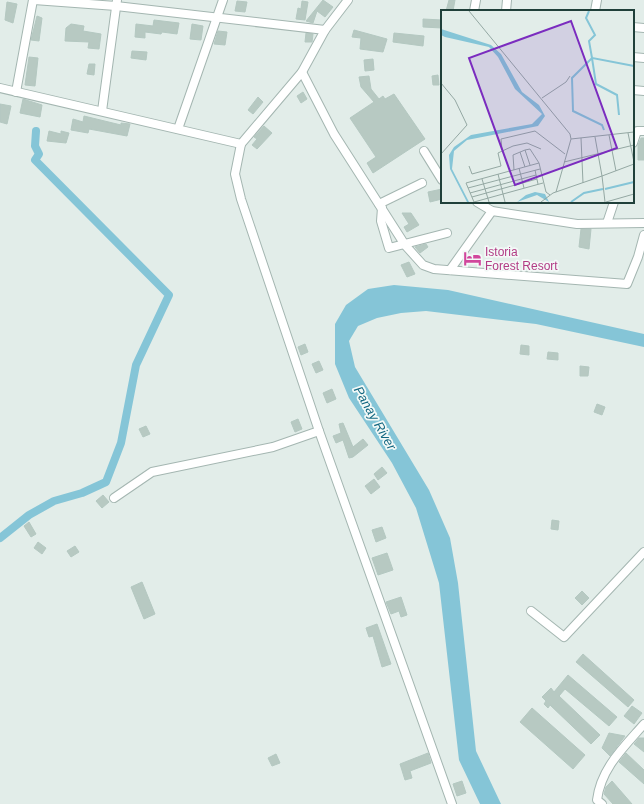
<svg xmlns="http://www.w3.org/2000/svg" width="644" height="804" viewBox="0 0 644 804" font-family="Helvetica,sans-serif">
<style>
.water{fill:#85c5d7}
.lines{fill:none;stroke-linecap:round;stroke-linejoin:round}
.canal{stroke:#85c5d7;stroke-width:8}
.building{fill:#b7c9c2;stroke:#b4c8c1}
.minor-casing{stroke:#a4b6b1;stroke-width:10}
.minor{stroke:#fff;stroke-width:8}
.labels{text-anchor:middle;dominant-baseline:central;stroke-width:3.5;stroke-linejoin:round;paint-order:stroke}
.hotel-label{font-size:12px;fill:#b23c85;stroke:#f3f9f7;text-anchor:start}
.water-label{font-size:13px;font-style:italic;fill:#146882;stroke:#f3f9f7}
.inset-river{fill:none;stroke:#85c5d7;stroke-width:2}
.inset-road{fill:none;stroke:#94a8a3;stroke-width:1}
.view{fill:#7b2cbf;fill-opacity:0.15;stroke:#7b2cbf;stroke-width:2}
.inset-edge{fill:none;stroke:#20403a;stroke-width:2}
</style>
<rect width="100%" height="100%" fill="#e2ede9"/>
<polygon class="water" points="394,285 448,290 644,334 644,347 536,324 426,311 401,313 377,318 358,326 349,341 355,367 429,490 450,538 458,583 476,751 501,804 480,804 459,760 439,583 416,508 392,463 349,398 335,364 335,324 346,305 368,289"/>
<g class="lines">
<polyline class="canal" points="0,538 29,515 54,501 82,493 106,482 121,443 136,365 169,295 35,160 39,154 35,146 36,131"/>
</g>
<g class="building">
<polygon points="323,0 333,7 325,17 317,11 313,23 306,21"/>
<polygon points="449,0 455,0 453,11 446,11"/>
<polygon points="237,1 247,2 245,12 235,11"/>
<polygon points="302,1 308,2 305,20 296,19 298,8 301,9"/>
<polygon points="7,2 17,4 13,23 5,20"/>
<polygon points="37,16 42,18 39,41 31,40"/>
<polygon points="423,19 442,20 442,28 423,27"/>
<polygon points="154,20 179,23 177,34 162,32 161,34 145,32 145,38 135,37 136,24 153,26"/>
<polygon points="71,24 84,26 83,31 101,34 99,49 88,48 89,42 65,41 66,28"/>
<polygon points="192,24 203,26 201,40 190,39"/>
<polygon points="354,30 387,39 383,52 360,49 361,38 352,37"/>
<polygon points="218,31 227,32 225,45 214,44"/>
<polygon points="306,33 313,34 312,42 305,42"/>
<polygon points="394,33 424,36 423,46 393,42"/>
<polygon points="132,51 147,52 146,60 131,58"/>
<polygon points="29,57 38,58 35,86 25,85"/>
<polygon points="373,59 374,70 365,71 364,60"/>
<polygon points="89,64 95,64 94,75 87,74"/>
<polygon points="438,75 439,85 433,85 432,76"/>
<polygon points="369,76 371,89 379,99 383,96 385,99 394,94 425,139 373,173 367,163 376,157 350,118 374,102 361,87 359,77"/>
<polygon points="303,92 307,99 301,103 297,96"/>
<polygon points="258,97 263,102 253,114 248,110"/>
<polygon points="23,99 42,105 40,117 20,113"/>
<polygon points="0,104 11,106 7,124 0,122"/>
<polygon points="84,116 121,125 121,123 130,124 127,136 89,129 88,133 71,130 73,119 83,122"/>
<polygon points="264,126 272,133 257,149 252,145 257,139 254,137"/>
<polygon points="49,131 61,134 61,131 69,133 66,143 47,141"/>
<polygon points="641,138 644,138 644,160 638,160 638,145"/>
<polygon points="442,189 442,199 430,202 428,192"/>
<polygon points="402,213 411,213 419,225 407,232 404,227 409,224"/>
<polygon points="581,229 591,229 589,249 579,247"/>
<polygon points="426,244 428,247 420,253 415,247"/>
<polygon points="409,262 415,274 407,277 401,265"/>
<polygon points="305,344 308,352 301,355 298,347"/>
<polygon points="521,345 529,346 529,355 520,354"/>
<polygon points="548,352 558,353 558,360 547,359"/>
<polygon points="319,361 323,370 316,373 312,364"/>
<polygon points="580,366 589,367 588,376 580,376"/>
<polygon points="332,389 336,399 327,403 323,393"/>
<polygon points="597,404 605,407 602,415 594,412"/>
<polygon points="298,419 302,429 295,432 291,422"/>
<polygon points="343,423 353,447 363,439 368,445 353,457 349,458 343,440 336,443 333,436 341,433 339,424"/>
<polygon points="146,426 150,434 143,437 139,429"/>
<polygon points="382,467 387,473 378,480 374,474"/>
<polygon points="374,479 380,487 371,494 365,486"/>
<polygon points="103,495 109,502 102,508 96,501"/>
<polygon points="552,520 559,521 558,530 551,529"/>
<polygon points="29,522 36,534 31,537 24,526"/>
<polygon points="382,527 386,538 376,542 372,530"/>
<polygon points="38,542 46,548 42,554 34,548"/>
<polygon points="75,546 79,552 71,557 67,551"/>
<polygon points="387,553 393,570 378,575 372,558"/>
<polygon points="142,582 155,614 144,619 131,587"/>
<polygon points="582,591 589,598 582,605 575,598"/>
<polygon points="401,597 407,615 401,617 399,611 391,614 386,602"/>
<polygon points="377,624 391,664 382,667 373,636 369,637 366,628"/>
<polygon points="583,654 634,700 628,707 576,662"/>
<polygon points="568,675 617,717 609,726 565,689 559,696 600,735 591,744 550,705 548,708 544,704 546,701 542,697 551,688 554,692"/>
<polygon points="632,706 642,713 634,724 624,716"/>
<polygon points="532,708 585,755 573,769 520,722"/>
<polygon points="609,733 625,736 610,756 602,748"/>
<polygon points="639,738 644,738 644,752 634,744"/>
<polygon points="428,753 431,763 410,771 412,778 405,780 400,764"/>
<polygon points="626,753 644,770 644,784 619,762"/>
<polygon points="276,754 280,763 272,766 268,758"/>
<polygon points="462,781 466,793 457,796 453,784"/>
<polygon points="612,781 632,804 613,804 604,794 606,787"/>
</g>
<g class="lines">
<defs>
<g id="minor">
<polyline points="34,0 116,6 325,30"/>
<polyline points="348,0 325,30 302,72 241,144 235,174 241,199 319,431 452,804"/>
<polyline points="474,11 476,0"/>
<polyline points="506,11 507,0"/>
<polyline points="595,11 597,0"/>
<polyline points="633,27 644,28"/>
<polyline points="633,57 644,58"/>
<polyline points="302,72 334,134 405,245 423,265 434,269 627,284 638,257 644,235"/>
<polyline points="0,88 241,144"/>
<polyline points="633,90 644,91"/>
<polyline points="16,92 33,0"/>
<polyline points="102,111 117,0"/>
<polyline points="178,129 223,0"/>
<polyline points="633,143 637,131 644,131"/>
<polyline points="424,151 442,180"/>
<polyline points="477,202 492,211 577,224 644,223"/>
<polyline points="379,204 422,183"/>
<polyline points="382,208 381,221 389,248 447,233"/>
<polyline points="607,223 614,202"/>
<polyline points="450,270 492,211"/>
<polyline points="114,498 152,472 273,447 319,431"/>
<polyline points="531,611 564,637 644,552"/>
<path d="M602 804 597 800C601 768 624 747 644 724"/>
</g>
</defs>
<use href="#minor" class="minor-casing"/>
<use href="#minor" class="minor"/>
</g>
<defs>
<symbol id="hotel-bare" viewBox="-9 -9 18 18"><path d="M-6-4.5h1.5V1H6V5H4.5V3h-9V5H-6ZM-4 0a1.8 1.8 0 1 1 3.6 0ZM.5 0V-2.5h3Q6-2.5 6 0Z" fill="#d1479c" stroke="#f3f9f7" stroke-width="2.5" paint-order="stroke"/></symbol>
</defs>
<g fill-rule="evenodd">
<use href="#hotel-bare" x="460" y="246" width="25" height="25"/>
</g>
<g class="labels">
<g class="hotel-label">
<text x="485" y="252">Istoria<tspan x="485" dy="14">Forest Resort</tspan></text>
</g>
<g class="water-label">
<text transform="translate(375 418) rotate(60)">Panay River</text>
</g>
</g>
<g transform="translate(441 10)">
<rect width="193" height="193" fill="#e2ede9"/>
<path d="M0 19 50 35 60 44 81 82 98 95 104 106 97 116 26 130 13 141 11 159 28 192H26L9 159 8 145 13 137 30 125 91 114 101 104 74 79 57 47 48 37 4 27 0 25ZM94 182 104 184 108 192 96 185 76 192 85 185Z" fill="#85c5d7"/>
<path class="inset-river" d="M148 1 145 8 154 25 148 31 151 48 193 56M163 120 161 115 132 101 131 68 151 48 155 74 176 85 178 105M164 179 193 172M130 192 143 183 162 179"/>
<path class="inset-road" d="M28 1 129 124 130 129 115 182M0 73 14 90 26 115 0 144M101 88 125 72 129 66M187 123 193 152M168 125 175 161M140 128 142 173M130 129 193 122M61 140 60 129 94 121 124 144M84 140 89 139 98 153 105 182 109 185M79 142 84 157M123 152 193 135M98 153 25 173 33 192 102 173M28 156 31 164 60 156 57 143 72 136 86 133 100 139M78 158 83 178M73 160 72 145 84 140 89 155M94 160 97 174M57 164 64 192M41 169 48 192M27 178 99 159M29 183 95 165M31 187 96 169M100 192 112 183 161 166 154 127M164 192 161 166 193 154M165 192 193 184"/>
<path class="view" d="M130 11 176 138 74 175 28 48Z"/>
<rect width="193" height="193" class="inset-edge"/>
</g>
</svg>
